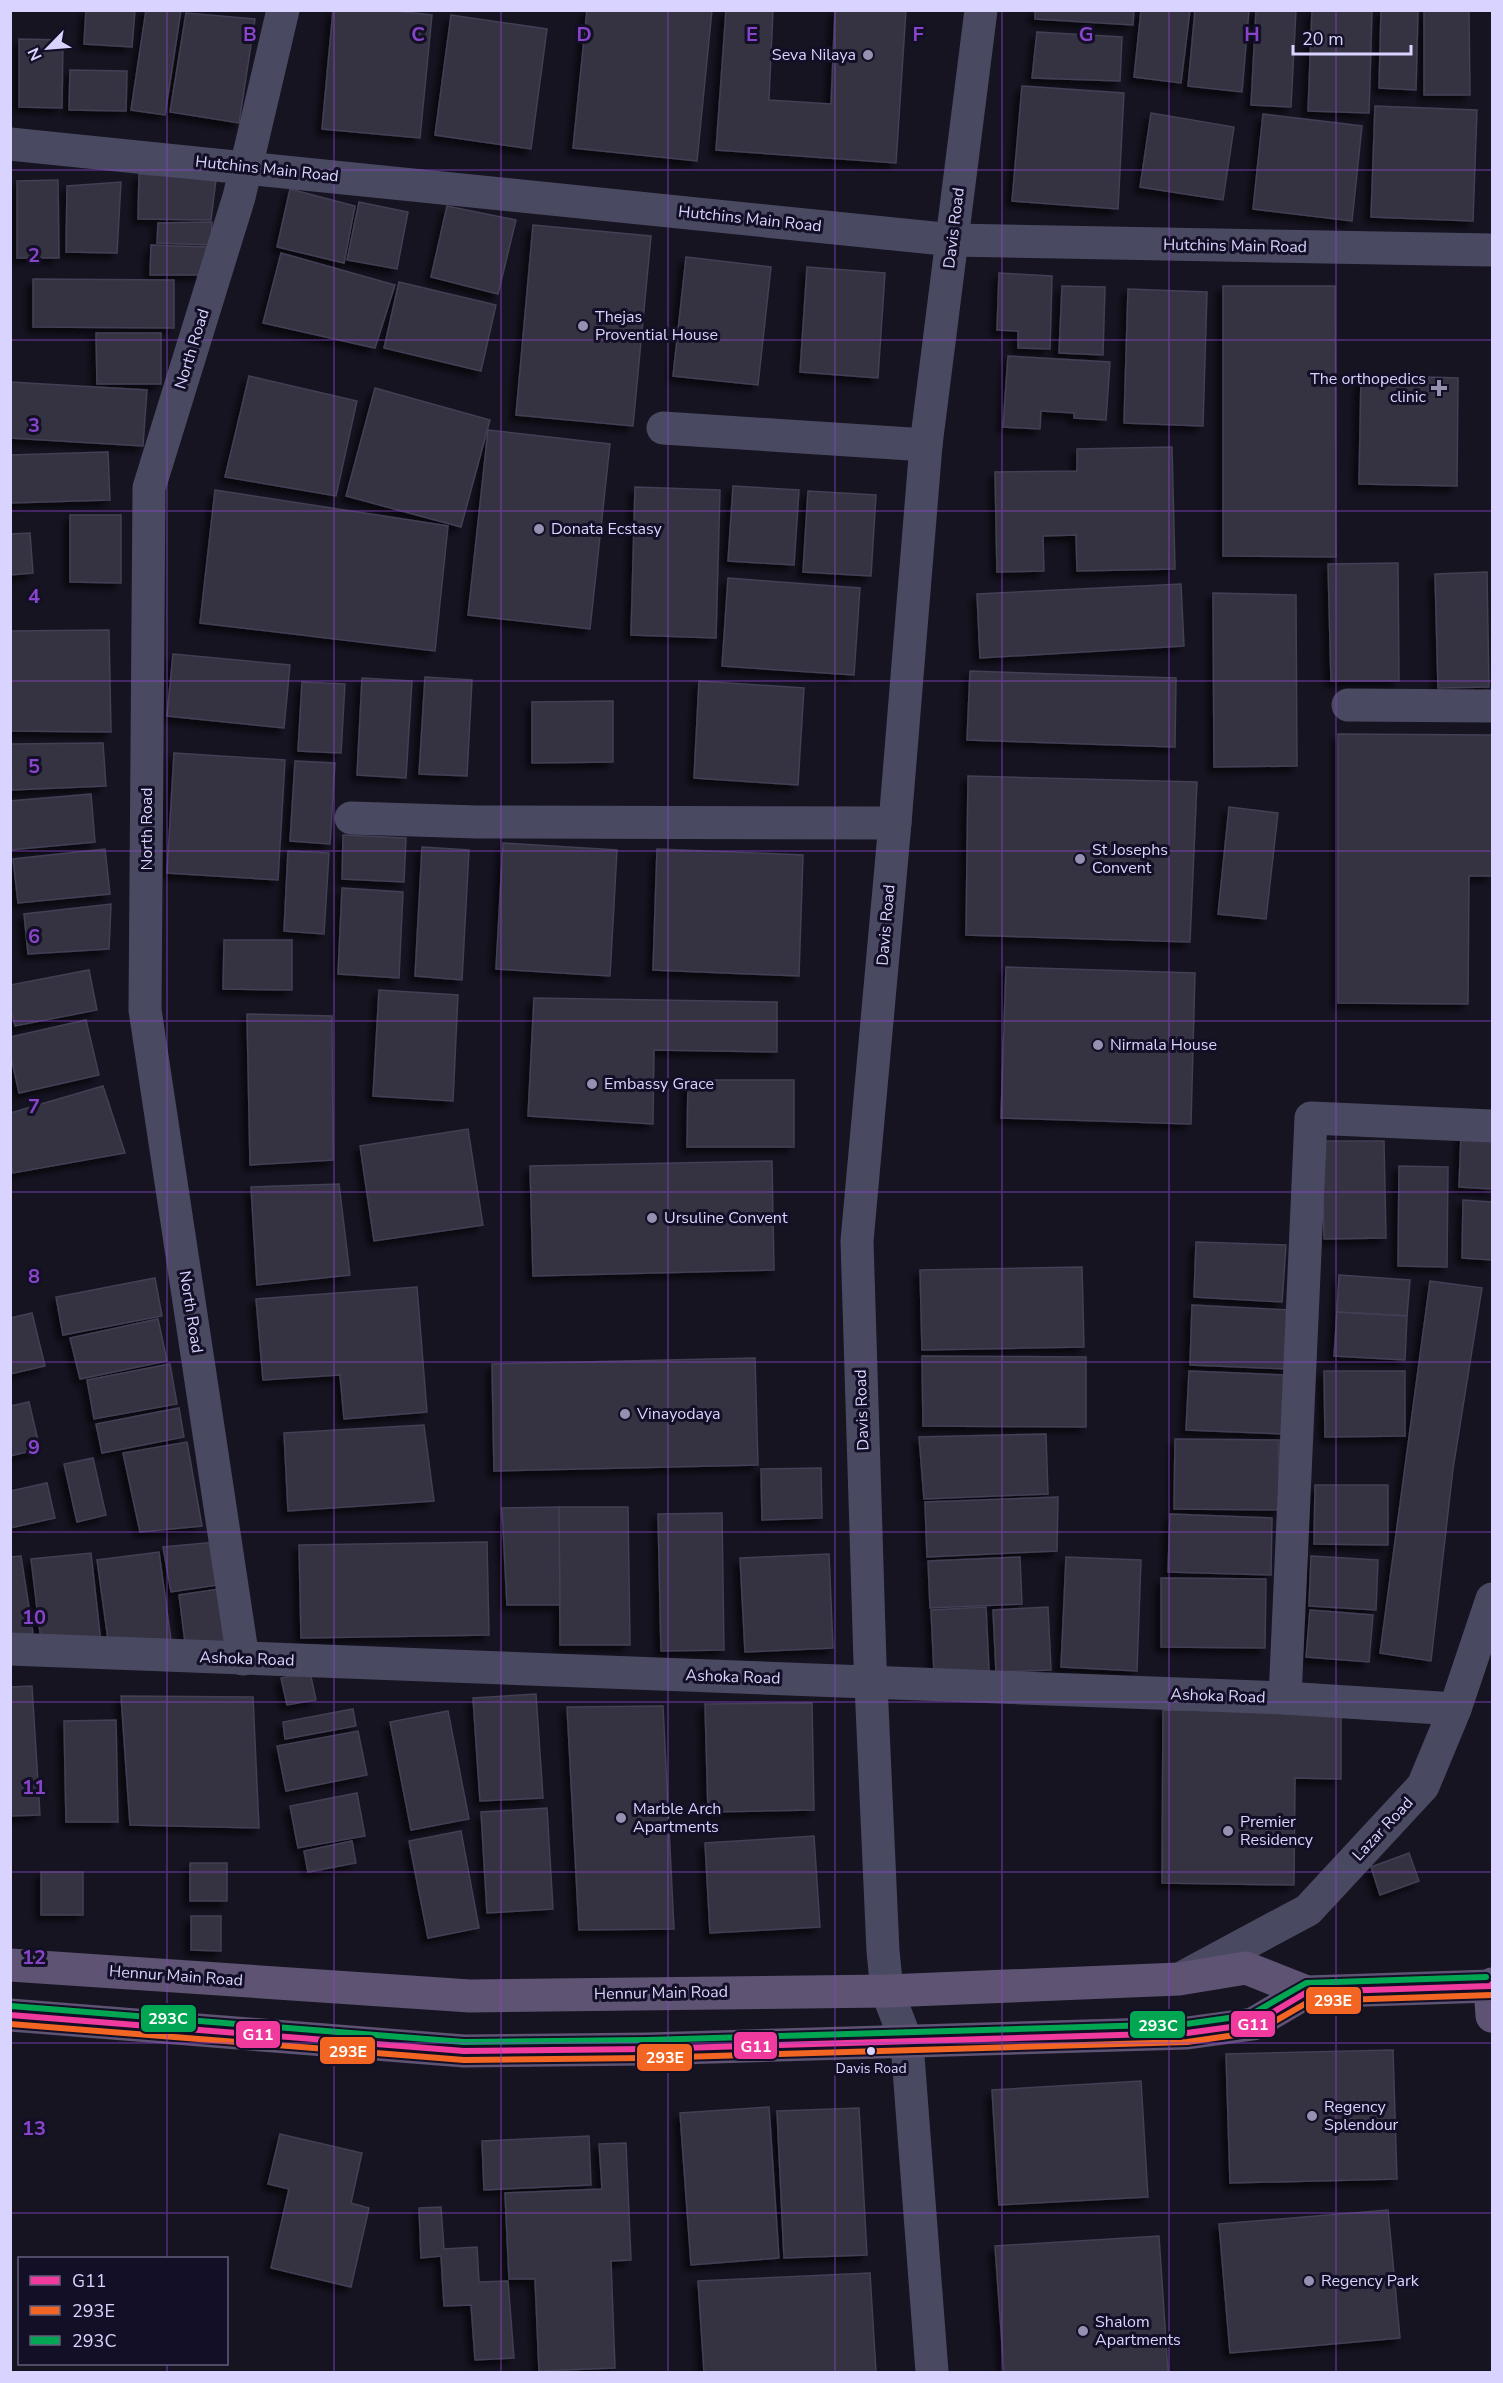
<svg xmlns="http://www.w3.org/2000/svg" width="1503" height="2383" viewBox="0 0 1503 2383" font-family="'Nunito Sans',sans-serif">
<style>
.building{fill:#343243;stroke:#433f54;stroke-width:1.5;filter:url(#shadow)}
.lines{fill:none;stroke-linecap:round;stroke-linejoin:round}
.minor{stroke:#4a4962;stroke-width:33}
.major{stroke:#5e5373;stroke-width:33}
.bus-1-casing{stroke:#130f26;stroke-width:10}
.bus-2-casing{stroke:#130f26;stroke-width:10}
.bus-3-casing{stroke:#130f26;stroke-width:10}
.bus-1{stroke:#f13a9d;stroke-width:6}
.bus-2{stroke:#f26522;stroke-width:6}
.bus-3{stroke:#00a651;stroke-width:6}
.grid{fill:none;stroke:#8945c9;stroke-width:1.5;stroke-opacity:0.55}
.poi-dot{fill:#9591b1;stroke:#130f26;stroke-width:2}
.bus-dot{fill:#d9d4ff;stroke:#130f26;stroke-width:2}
.labels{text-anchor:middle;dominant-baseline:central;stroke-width:6;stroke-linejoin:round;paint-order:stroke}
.bus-label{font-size:14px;fill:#d9d4ff;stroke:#130f26}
.poi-label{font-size:16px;fill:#d9d4ff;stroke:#130f26;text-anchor:start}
.street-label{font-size:16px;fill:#d9d4ff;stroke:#130f26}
.grid-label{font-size:20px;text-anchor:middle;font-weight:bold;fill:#8945c9;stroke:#130f26;stroke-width:6;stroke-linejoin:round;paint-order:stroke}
.line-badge{stroke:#130f26;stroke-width:2}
.badge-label{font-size:16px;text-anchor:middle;font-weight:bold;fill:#fff}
</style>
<defs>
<filter id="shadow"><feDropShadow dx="-5.5" dy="5.5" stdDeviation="3" flood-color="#0009"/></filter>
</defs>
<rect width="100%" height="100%" fill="#161421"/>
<g class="building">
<polygon points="86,10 135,10 132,47 84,44"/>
<polygon points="146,10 181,10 165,115 131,110"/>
<polygon points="333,10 386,10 432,15 420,138 322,129"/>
<polygon points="587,10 712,10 697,161 573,148"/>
<polygon points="726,10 773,10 769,100 831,104 835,10 906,10 896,163 716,150"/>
<polygon points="1035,10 1134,10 1133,25 1035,19"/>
<polygon points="1141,10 1190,10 1181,83 1134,77"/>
<polygon points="1195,10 1249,10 1242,92 1188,86"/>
<polygon points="1256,10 1296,10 1291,107 1251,105"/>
<polygon points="1312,10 1372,10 1369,113 1308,111"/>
<polygon points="1381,10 1418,10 1416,90 1379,88"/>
<polygon points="1424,10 1469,10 1470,95 1424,95"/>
<polygon points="186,13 255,19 239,123 170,112"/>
<polygon points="451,15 547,29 531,149 435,135"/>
<polygon points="1037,32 1122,37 1120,81 1032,78"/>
<polygon points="19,39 63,40 62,108 19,107"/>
<polygon points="70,70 127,71 126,111 69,110"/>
<polygon points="1022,86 1124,93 1118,209 1012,201"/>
<polygon points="1375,106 1477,110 1473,221 1371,217"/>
<polygon points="1151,113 1234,127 1223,200 1140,187"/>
<polygon points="1263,114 1362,126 1352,221 1253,209"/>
<polygon points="139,174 216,180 211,220 138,219"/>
<polygon points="58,180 59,258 17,258 17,181"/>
<polygon points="121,182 117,253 66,252 67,186"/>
<polygon points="290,189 355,206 344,263 277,247"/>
<polygon points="359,202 408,212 397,269 347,260"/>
<polygon points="447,206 516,220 498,294 431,277"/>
<polygon points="212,222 211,245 157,243 158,223"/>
<polygon points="533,225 651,236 633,426 516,415"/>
<polygon points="151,245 207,247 201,275 150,275"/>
<polygon points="281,253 395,285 375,348 263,323"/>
<polygon points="686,257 771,267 758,385 673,376"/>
<polygon points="807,267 885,273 878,378 800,372"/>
<polygon points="999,273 1052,276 1050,349 1018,348 1018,331 997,330"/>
<polygon points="33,279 174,280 174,328 33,327"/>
<polygon points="399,282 496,305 481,371 384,348"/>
<polygon points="1062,286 1105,287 1103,355 1059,353"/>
<polygon points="1223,286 1335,286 1336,557 1223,556"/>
<polygon points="1128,289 1207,292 1203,426 1124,423"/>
<polygon points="96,333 161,333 161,384 97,384"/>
<polygon points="1008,356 1110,362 1106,420 1074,418 1074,413 1041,411 1040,429 1003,427"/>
<polygon points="1361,375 1458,378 1457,486 1359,484"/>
<polygon points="249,376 357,401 336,496 225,477"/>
<polygon points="10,382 147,390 143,446 10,438"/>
<polygon points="375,388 490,420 461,527 346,496"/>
<polygon points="488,430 610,444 590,629 468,615"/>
<polygon points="1172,447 1175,569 1077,571 1076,535 1043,536 1044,571 997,572 995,472 1077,471 1077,449"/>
<polygon points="108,452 110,500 10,503 10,455"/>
<polygon points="733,486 799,490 794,565 728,561"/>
<polygon points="635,487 720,490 716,638 631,635"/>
<polygon points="215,490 448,526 435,651 200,623"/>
<polygon points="808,491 876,495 871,576 803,572"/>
<polygon points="70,515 121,515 121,583 70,582"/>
<polygon points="30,533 33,573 10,575 10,534"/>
<polygon points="1398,563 1399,681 1331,681 1328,564"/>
<polygon points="1487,572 1489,687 1438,688 1435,574"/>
<polygon points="728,578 860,588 854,675 722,666"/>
<polygon points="1181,584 1184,646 980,658 977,594"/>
<polygon points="1213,593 1296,595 1297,766 1214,767"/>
<polygon points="109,630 111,732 10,731 10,631"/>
<polygon points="173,654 290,665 284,728 167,716"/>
<polygon points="970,671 1176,678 1175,747 967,740"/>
<polygon points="425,677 472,680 467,776 419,774"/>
<polygon points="362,678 412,681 406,778 357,775"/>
<polygon points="699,681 804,688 798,785 694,778"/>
<polygon points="302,682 345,684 341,753 298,751"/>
<polygon points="613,701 613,762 532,763 532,702"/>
<polygon points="1338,734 1492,735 1492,876 1469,876 1468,1004 1338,1003"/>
<polygon points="103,743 106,786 12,790 11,744"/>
<polygon points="174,753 285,760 278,880 167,873"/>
<polygon points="295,761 335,763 330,844 290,841"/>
<polygon points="968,776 1197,782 1190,942 966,935"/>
<polygon points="91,794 95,842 10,850 10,801"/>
<polygon points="1229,807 1278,813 1266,919 1218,914"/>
<polygon points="343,835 406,838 404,882 342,879"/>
<polygon points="503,843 617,850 610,976 496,969"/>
<polygon points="422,847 469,850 462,980 415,976"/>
<polygon points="105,849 110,894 18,903 13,859"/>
<polygon points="657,849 803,855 799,976 653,970"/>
<polygon points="288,851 329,853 324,934 284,931"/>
<polygon points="342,888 403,892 399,978 338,974"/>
<polygon points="111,904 109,949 28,954 24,914"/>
<polygon points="224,940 292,940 292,990 223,989"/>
<polygon points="1006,967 1195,973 1191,1124 1001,1118"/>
<polygon points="89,970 97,1010 15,1026 10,1005 10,985"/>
<polygon points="379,990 458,995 453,1101 373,1096"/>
<polygon points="534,998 777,1002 777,1052 654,1050 653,1124 528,1116"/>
<polygon points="247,1014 332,1016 333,1160 250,1165"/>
<polygon points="86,1020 99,1075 19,1093 10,1052 10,1037"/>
<polygon points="688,1080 794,1080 794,1147 687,1147"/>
<polygon points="103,1086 125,1153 13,1173 10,1161 10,1113"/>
<polygon points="468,1129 483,1225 374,1241 360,1146"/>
<polygon points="1461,1134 1492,1136 1492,1189 1459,1187"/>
<polygon points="1322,1141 1384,1141 1386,1238 1324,1239"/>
<polygon points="772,1161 774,1270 533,1276 530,1166"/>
<polygon points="1399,1166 1448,1167 1447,1267 1398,1266"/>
<polygon points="339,1184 350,1275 257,1285 251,1187"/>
<polygon points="1463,1200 1492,1202 1492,1260 1462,1258"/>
<polygon points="1196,1242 1286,1245 1282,1302 1194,1297"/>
<polygon points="1082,1267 1084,1347 922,1350 920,1270"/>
<polygon points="1339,1275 1410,1280 1407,1316 1337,1312"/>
<polygon points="155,1278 162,1316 63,1335 56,1297"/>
<polygon points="1430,1281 1482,1288 1453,1469 1431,1661 1380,1653"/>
<polygon points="417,1287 427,1412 344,1419 340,1375 263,1380 256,1299"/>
<polygon points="1192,1305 1289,1310 1287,1369 1190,1365"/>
<polygon points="1337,1312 1407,1316 1405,1360 1334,1356"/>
<polygon points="32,1313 45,1366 10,1374 10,1318"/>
<polygon points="158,1319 167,1361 80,1379 70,1338"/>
<polygon points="922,1356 1086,1357 1086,1427 923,1426"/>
<polygon points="755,1358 758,1465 494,1471 492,1364"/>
<polygon points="170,1364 177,1404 94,1419 87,1380"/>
<polygon points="1189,1371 1286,1375 1284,1434 1186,1430"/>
<polygon points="1324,1371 1405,1371 1405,1436 1325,1437"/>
<polygon points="29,1402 40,1449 10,1456 10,1406"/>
<polygon points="179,1408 184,1437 102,1453 96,1424"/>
<polygon points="424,1425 434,1501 288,1511 284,1433"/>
<polygon points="1046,1434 1048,1494 924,1499 919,1437"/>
<polygon points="1175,1439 1279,1440 1279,1510 1174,1509"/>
<polygon points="187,1442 202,1526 140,1532 123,1453"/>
<polygon points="93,1458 106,1515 77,1522 64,1464"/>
<polygon points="821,1468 822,1518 762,1520 761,1469"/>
<polygon points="47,1483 55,1518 10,1528 10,1491"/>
<polygon points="1315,1485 1388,1485 1388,1545 1314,1544"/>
<polygon points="1058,1497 1057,1551 927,1557 925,1502"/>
<polygon points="559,1507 628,1507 630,1645 560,1645"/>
<polygon points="559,1507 560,1605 507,1605 502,1508"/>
<polygon points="722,1513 724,1650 661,1651 658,1514"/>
<polygon points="1170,1514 1272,1518 1271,1575 1168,1572"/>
<polygon points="216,1542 223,1584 171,1592 163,1547"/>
<polygon points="487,1542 489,1635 301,1638 299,1545"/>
<polygon points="159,1552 172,1647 109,1647 97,1560"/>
<polygon points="91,1553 101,1643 41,1641 31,1559"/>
<polygon points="829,1554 833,1648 745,1652 740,1558"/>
<polygon points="21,1556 34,1640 10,1639 10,1557"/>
<polygon points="1311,1556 1378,1560 1376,1610 1309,1606"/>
<polygon points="1020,1557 1022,1604 930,1608 928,1561"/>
<polygon points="1066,1557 1141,1560 1137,1671 1061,1667"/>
<polygon points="1161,1578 1266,1579 1265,1648 1161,1647"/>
<polygon points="226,1588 235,1652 186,1650 179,1595"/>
<polygon points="986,1607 989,1671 934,1673 931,1610"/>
<polygon points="1048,1607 1051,1670 996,1672 993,1610"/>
<polygon points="1310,1610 1373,1615 1369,1662 1306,1657"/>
<polygon points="310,1672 316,1700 287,1705 281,1678"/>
<polygon points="32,1686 40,1815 10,1816 10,1687"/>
<polygon points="536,1694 543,1798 480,1801 473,1698"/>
<polygon points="121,1696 253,1697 259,1828 130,1825"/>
<polygon points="812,1703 814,1810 708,1812 705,1704"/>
<polygon points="663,1706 674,1929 579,1930 567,1707"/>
<polygon points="353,1709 356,1726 285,1739 283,1722"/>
<polygon points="1163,1710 1341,1712 1341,1779 1295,1778 1294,1885 1162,1883"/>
<polygon points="448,1711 469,1819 411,1830 390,1722"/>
<polygon points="116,1720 118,1822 66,1822 64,1721"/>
<polygon points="358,1731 367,1775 286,1791 277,1746"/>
<polygon points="357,1793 365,1836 298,1848 290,1806"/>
<polygon points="547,1808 553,1909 487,1913 481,1812"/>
<polygon points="461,1831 479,1928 428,1938 409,1841"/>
<polygon points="814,1836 820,1927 710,1933 705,1843"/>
<polygon points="352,1841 356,1863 308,1872 304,1851"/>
<polygon points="1409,1853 1419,1881 1380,1895 1371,1867"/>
<rect x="190" y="1863" width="37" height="38"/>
<rect x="41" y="1872" width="42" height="43"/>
<polygon points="191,1916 221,1916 221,1951 191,1950"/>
<polygon points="1393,2050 1397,2179 1230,2183 1226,2054"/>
<polygon points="1141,2081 1148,2197 999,2205 992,2090"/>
<polygon points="769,2107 779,2258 691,2265 680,2113"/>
<polygon points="859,2108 867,2255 784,2258 777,2111"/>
<polygon points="280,2134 362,2153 351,2203 369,2208 351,2287 271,2268 289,2189 268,2184"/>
<polygon points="589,2136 591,2185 484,2190 482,2141"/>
<polygon points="626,2143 631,2260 611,2261 615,2368 539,2371 535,2279 509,2279 505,2193 602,2189 599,2144"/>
<polygon points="441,2207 444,2249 477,2247 479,2282 508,2281 514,2358 475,2360 471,2305 444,2306 441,2256 421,2258 419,2208"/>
<polygon points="1388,2210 1400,2338 1230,2353 1219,2224"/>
<polygon points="1159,2236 1168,2372 1004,2372 995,2246"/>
<polygon points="870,2273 876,2372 704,2372 698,2281"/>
</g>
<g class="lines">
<g class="minor">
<polyline points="10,144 953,240 1492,250"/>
<polyline points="663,428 926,445"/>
<polyline points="1348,705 1492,706"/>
<polyline points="351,818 477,822 895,823"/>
<polyline points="10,1649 1285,1698 1455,1709"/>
<polyline points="243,1659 145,1010 149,488 239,197 283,10"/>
<polyline points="1285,1698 1311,1118 1492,1126"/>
<polyline points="1185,1976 1308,1910 1423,1786 1455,1709 1492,1599"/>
<polyline points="932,2372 907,2043 887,1991 883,1951 870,1662 857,1241 895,823 926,445 981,10"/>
</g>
<g class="major">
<polyline points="10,1965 470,1996 887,1991 1179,1979 1246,1968 1307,1992 1490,1986 1492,1984"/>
<polyline points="1490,1986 1492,2016"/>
<polyline points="10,2015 464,2051 647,2049 1187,2033 1253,2024 1307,1992"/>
</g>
<defs>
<polyline id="bus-1" points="10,2015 464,2051 647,2049 1187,2033 1253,2024 1307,1992 1490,1986 1492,1984"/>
<polyline id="bus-2" points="10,2024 464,2060 647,2058 1187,2042 1256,2032 1310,2001 1492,1995"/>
<polyline id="bus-3" points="11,2006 464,2042 647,2040 1186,2024 1250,2015 1306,1983 1486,1977"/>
</defs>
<use href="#bus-1" class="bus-1-casing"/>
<use href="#bus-2" class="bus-2-casing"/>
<use href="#bus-3" class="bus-3-casing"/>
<use href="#bus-1" class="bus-1"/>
<use href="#bus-2" class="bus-2"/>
<use href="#bus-3" class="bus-3"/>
</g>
<path class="grid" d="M167 10V2258M334 10V2372M501 10V2372M668 10V2372M835 10V2372M1002 10V2372M1169 10V2372M1336 10V2372M10 170H1492M10 340H1492M10 511H1492M10 681H1492M10 851H1492M10 1021H1492M10 1192H1492M10 1362H1492M10 1532H1492M10 1702H1492M10 1872H1492M10 2043H1492M10 2213H1492M167 2364V2372"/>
<g class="poi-dot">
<circle cx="868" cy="55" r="6"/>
<circle cx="583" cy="326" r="6"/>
<path d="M1436 379h6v6h6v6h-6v6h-6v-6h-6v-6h6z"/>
<circle cx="539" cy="529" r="6"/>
<circle cx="1080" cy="859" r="6"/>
<circle cx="1098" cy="1045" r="6"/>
<circle cx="592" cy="1084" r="6"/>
<circle cx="652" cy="1218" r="6"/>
<circle cx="625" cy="1414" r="6"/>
<circle cx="621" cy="1818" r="6"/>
<circle cx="1228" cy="1831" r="6"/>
<circle cx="1312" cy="2116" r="6"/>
<circle cx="1309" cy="2281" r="6"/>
<circle cx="1083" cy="2331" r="6"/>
</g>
<circle class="bus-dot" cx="871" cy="2051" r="5"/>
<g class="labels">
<g class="bus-label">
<text x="871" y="2068">Davis Road</text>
</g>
<g class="poi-label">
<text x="856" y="55" text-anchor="end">Seva Nilaya</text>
<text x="595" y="317">Thejas<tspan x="595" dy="18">Provential House</tspan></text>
<text x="1426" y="379" text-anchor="end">The orthopedics<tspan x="1426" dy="18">clinic</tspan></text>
<text x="551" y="529">Donata Ecstasy</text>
<text x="1092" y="850">St Josephs<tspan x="1092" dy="18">Convent</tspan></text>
<text x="1110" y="1045">Nirmala House</text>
<text x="604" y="1084">Embassy Grace</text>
<text x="664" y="1218">Ursuline Convent</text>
<text x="637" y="1414">Vinayodaya</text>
<text x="633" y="1809">Marble Arch<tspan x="633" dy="18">Apartments</tspan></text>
<text x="1240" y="1822">Premier<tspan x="1240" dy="18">Residency</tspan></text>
<text x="1324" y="2107">Regency<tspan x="1324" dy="18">Splendour</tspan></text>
<text x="1321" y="2281">Regency Park</text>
<text x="1095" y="2322">Shalom<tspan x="1095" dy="18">Apartments</tspan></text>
</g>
<g class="street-label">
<text transform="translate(267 169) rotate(6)">Hutchins Main Road</text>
<text transform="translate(750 219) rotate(6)">Hutchins Main Road</text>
<text transform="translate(954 228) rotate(-83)">Davis Road</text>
<text transform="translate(1235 246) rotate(1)">Hutchins Main Road</text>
<text transform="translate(192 349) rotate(-73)">North Road</text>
<text transform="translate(147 829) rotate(-90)">North Road</text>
<text transform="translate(886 925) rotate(-85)">Davis Road</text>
<text transform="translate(191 1312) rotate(81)">North Road</text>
<text transform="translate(862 1410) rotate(-92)">Davis Road</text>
<text transform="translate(247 1659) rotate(2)">Ashoka Road</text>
<text transform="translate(733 1677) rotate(2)">Ashoka Road</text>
<text transform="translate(1218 1696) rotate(2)">Ashoka Road</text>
<text transform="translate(1383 1829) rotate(-47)">Lazar Road</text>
<text transform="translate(176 1976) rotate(4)">Hennur Main Road</text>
<text transform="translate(661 1993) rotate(-1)">Hennur Main Road</text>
</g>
</g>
<g class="grid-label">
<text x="250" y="41">B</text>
<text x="418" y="41">C</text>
<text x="584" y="41">D</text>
<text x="752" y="41">E</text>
<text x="918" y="41">F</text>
<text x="1086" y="41">G</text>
<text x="1252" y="41">H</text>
<text x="34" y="262">2</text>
<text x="34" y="432">3</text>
<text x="34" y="603">4</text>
<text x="34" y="773">5</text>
<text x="34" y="943">6</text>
<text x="34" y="1113">7</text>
<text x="34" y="1283">8</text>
<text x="34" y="1454">9</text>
<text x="34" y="1624">10</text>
<text x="34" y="1794">11</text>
<text x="34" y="1964">12</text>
<text x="34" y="2135">13</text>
</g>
<g class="line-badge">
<rect x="1305" y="1986" width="57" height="29" rx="6" fill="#f26522"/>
<rect x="140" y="2004" width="57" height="29" rx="6" fill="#00a651"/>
<rect x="1230" y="2010" width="46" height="28" rx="6" fill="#f13a9d"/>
<rect x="1129" y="2010" width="57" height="29" rx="6" fill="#00a651"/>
<rect x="235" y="2020" width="46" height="29" rx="6" fill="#f13a9d"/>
<rect x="733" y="2031" width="45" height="29" rx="6" fill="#f13a9d"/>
<rect x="319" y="2036" width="57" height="29" rx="6" fill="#f26522"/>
<rect x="636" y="2043" width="57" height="29" rx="6" fill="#f26522"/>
</g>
<g class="badge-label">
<text x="1333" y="2006">293E</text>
<text x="168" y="2024">293C</text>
<text x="1253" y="2030">G11</text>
<text x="1158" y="2031">293C</text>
<text x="258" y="2040">G11</text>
<text x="756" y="2052">G11</text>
<text x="348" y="2057">293E</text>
<text x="665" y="2063">293E</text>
</g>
<rect width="1503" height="2383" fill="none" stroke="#d9d4ff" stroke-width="24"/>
<rect x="18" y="2257" width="210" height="108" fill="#130f26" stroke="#625e7d" stroke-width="1.5"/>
<rect x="30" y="2276" width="30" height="9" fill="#f13a9d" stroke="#625e7d" stroke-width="1.5"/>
<text x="72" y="2287" font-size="18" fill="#d9d4ff">G11</text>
<rect x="30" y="2306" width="30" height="9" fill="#f26522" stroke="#625e7d" stroke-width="1.5"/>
<text x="72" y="2317" font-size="18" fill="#d9d4ff">293E</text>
<rect x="30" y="2336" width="30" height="9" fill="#00a651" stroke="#625e7d" stroke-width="1.5"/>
<text x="72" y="2347" font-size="18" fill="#d9d4ff">293C</text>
<g transform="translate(48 48) rotate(245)" stroke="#130f26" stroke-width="4.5" paint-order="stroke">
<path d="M0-4.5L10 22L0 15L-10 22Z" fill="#d9d4ff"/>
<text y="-9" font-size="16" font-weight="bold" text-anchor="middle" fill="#d9d4ff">N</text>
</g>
<path d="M1293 45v9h118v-9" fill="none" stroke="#d9d4ff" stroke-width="3"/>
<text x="1302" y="45" font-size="18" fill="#d9d4ff" stroke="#130f26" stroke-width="4.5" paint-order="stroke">20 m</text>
</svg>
